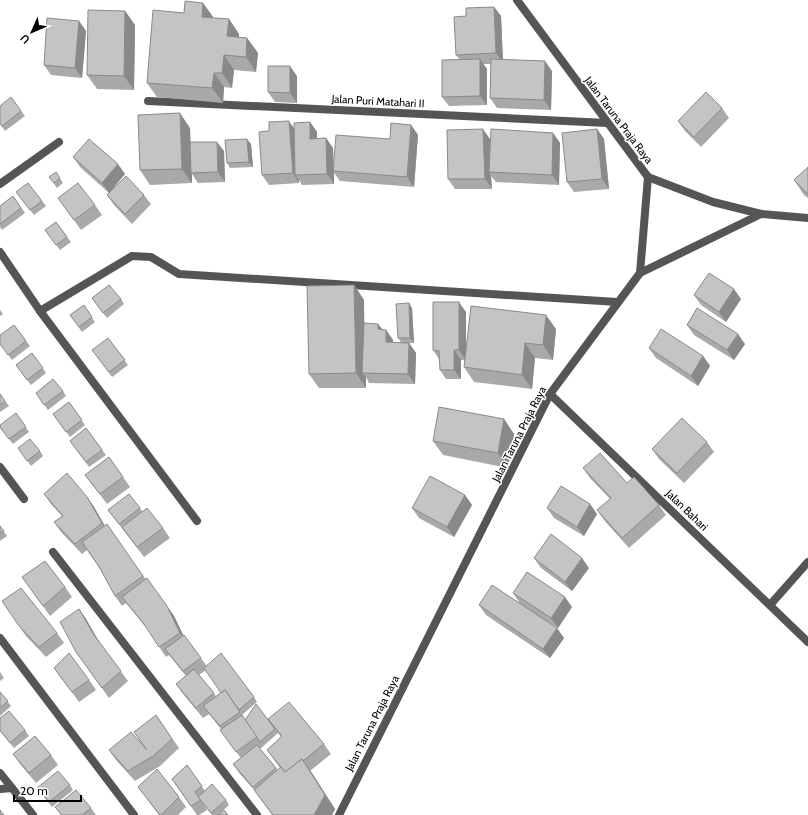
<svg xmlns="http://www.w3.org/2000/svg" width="808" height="815" viewBox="0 0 808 815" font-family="Cabin,sans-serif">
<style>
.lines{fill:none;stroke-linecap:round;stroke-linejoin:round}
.minor{stroke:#555;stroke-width:8}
.tertiary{stroke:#555;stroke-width:8}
.wall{fill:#a9a9a9;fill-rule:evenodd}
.shaded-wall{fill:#898989}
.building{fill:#c4c4c4;stroke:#898989}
.labels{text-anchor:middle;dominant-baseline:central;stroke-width:3;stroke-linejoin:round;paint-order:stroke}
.street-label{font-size:11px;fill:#000;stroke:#fff}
</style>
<rect width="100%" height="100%" fill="#fff"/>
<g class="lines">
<g class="minor">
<polyline points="148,101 607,123"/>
<polyline points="0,184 59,142"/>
<polyline points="0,252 40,311 197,521"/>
<polyline points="40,311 132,256 151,257 179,274 617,302"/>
<polyline points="550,394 808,642"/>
<polyline points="0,467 24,499"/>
<polyline points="53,552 257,815"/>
<polyline points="770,605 808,562"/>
<polyline points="0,638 134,815"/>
<polyline points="0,773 12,788"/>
<polyline points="0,789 12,788 33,815"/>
</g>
<g class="tertiary">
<polyline points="648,177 713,202 761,214 808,218"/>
<polyline points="640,273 761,214"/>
<polyline points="339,815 550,394 640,273 648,177 517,0"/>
</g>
</g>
<g class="wall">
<polygon points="203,3 213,17 213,18 229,19 239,34 239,37 247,38 258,53 256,72 234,70 232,88 224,87 223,103 157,97 147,83 184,13"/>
<polygon points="494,7 501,16 503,60 552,71 551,110 497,108 490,98 491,64 483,64 487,69 487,105 449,106 442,97 460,60 456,55 466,16"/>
<polygon points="125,11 135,25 134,90 97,89 87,75"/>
<polygon points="79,21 86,31 82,78 51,75 44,65"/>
<polygon points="297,76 297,103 275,102 268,92"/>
<polygon points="722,108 729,118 701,147 685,131 678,121"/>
<polygon points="21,111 25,116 5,131 0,124"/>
<polygon points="310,122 317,132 317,139 326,138 333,148 333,164 390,139 411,125 418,135 414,187 340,181 334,173 334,184 302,185 299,180 299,183 269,185 262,175 294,128"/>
<polygon points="190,128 190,142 224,151 225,182 198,183 192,174 192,183 150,185 140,170"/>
<polygon points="597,129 604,139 609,189 574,192 567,182"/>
<polygon points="553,133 560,143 559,185 496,182 491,176 492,189 455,189 448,179 490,139"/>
<polygon points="251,144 253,167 230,168 227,163"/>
<polygon points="73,157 125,174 109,193 80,167"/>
<polygon points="808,167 808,198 804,195 794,180"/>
<polygon points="56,172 63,183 57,188 49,177"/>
<polygon points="107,195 144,195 151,204 132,224 114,205"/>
<polygon points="13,196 25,213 2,230 0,227 0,206"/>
<polygon points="20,197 42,201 46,206 34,215"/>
<polygon points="58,198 95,205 102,215 81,230"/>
<polygon points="56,222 71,242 60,250 45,230"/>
<polygon points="354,285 364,300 364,323 378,324 382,329 386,330 393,340 393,342 401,342 398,338 412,308 414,343 409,343 416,353 415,384 369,383 366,377 366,388 319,388 309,374"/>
<polygon points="694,295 741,299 726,322 701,305"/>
<polygon points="92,298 121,299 124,304 107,318"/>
<polygon points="84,305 95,322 82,332 70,315"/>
<polygon points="0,310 3,314 0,316"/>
<polygon points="466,312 466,346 556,329 553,360 535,358 532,389 474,382 464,367 465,360 461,360 461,379 446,379 440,370 439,359 433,350"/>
<polygon points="14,325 30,346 12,360 0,344"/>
<polygon points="687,325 745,344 734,360 694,335"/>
<polygon points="108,338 128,365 112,377 96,355"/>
<polygon points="649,348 703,356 710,366 698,386 656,358"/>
<polygon points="32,353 46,373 31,385 16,365"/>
<polygon points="63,391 66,396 48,410 39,398"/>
<polygon points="0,394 9,406 0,412"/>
<polygon points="69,402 85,425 70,437 53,414"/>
<polygon points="16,413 29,432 13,444 0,428"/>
<polygon points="504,419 514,434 508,468 443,455 433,441"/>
<polygon points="86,428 106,455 89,467 70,441"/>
<polygon points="707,442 714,452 684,483 659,459 652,449"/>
<polygon points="18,448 40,451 43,456 31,466"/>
<polygon points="109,457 130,487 107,504 85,475"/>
<polygon points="583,468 627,483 659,505 666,515 629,548 604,520 597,510 610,499 590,478"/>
<path d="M44 494 87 497 94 507 105 526 174 616 183 635H184L206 665 254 697 257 702 242 715 245 719 269 720 324 744 331 754 310 771 335 809 332 815H272L255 791 240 774 233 764 241 758 220 730 221 729 209 714 203 718 183 694 176 684 186 676 169 655 166 657 148 630 126 603 122 606 115 596 100 569 87 550 82 554 61 532 54 522 62 516 51 504ZM206 670 221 693 216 696 199 675ZM278 733 281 737 267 750 280 768 278 770 260 749Z"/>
<polygon points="129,494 142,511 163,528 170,538 144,557 108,510"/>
<polygon points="465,495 472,505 454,537 419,518 412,508"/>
<polygon points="590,504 597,514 584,536 554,518 547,508"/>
<polygon points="0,526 7,536 0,541"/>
<polygon points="534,558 589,568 572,591 541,568"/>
<polygon points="22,577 65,587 72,597 50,616"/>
<polygon points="513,593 572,607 558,628 545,620 564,638 550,658 486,615 479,605 519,602"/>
<polygon points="79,609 86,619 99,642 128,681 109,698 76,652"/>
<polygon points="19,626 57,633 64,643 46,657 26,636"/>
<polygon points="54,668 89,680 96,690 79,702"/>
<polygon points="0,672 4,678 0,681"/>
<polygon points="0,692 11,706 0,716"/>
<polygon points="156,715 179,748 160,766 135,781 116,760 109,750 145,748"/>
<polygon points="0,718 25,730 29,736 14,748 0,731"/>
<polygon points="13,754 51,755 58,765 36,783 20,764"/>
<polygon points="187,765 205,791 226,800 229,805 218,815 212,815 204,805 207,810 199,815 197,815 172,779"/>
<polygon points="70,785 73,790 52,807 37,788"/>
<polygon points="138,787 179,797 186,807 178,815 159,815"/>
<polygon points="55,807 91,808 96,815 61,815"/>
</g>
<g class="shaded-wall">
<polygon points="203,3 213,17 212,31 202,17"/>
<polygon points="494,7 501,16 503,63 496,53"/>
<polygon points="125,11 135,25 134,90 124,76"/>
<polygon points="229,19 239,34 237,51 227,36"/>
<polygon points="79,21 86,31 82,78 75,68"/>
<polygon points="247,38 258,53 256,72 246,57"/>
<polygon points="224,55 234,70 232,88 222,73"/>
<polygon points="480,59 487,69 487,105 480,96"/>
<polygon points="545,61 552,71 551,110 544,100"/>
<polygon points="290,66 297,76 297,103 290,93"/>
<polygon points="214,73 224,87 223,103 212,88"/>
<polygon points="180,113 190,128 192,173 191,173 192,174 192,183 182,169"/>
<polygon points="289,121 296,131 295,175 299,180 299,183 293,173"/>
<polygon points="310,122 317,132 317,149 310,139"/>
<polygon points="411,125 418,135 414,187 407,177"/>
<polygon points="483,129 490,139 489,172 491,176 492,189 485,179"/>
<polygon points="597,129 604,139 609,189 602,179"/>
<polygon points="553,133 560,143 559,185 552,175"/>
<polygon points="326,138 333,148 334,172 333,171 334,173 334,184 327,174"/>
<polygon points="247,139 251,144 253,167 249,162"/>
<polygon points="217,142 224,151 225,182 218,172"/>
<polygon points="118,164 125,174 109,193 102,183"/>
<polygon points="354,285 364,300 365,373 362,373 366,377 366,388 356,373"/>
<polygon points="734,289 741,299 726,322 719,312"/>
<polygon points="459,302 466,312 466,360 459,350"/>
<polygon points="409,303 412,308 414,343 410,338"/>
<polygon points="546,315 556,329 553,360 543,345"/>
<polygon points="378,324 385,333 378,329"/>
<polygon points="386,330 393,340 393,352 386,342"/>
<polygon points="738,334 745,344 734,360 727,350"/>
<polygon points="409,343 416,353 415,384 408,374"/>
<polygon points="525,343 535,358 532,389 522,375"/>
<polygon points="454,350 461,360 461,379 454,370"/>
<polygon points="703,356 710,366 698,386 691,376"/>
<polygon points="504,419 514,434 508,468 498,453"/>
<polygon points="465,495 472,505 454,537 447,527"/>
<polygon points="87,497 94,507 109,533 102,523"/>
<polygon points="590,504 597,514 584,536 577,527"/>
<polygon points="582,558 589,568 572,591 565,582"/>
<polygon points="565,597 572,607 558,628 551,618"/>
<polygon points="167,606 174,616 187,643 180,633"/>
<polygon points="79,609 86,619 101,645 94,635"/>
<polygon points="557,628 564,638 550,658 543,649"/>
<polygon points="302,759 312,773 335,809 332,815 314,815"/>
</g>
<g class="building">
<polygon points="185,1 203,3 202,17 229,19 227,36 247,38 246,57 224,55 222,73 214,73 212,88 147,83 153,10 184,13"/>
<polygon points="494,7 496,53 456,55 454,17 466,16 466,8"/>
<polygon points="88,10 125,11 124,76 87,75"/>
<polygon points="47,18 79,21 75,68 44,65"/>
<polygon points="480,59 480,96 442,97 442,60"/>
<polygon points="491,59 545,61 544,100 490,98"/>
<polygon points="268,66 290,66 290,93 268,92"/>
<polygon points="706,92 722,108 694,137 678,121"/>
<polygon points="11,97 21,111 2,126 0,124 0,106"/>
<polygon points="180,113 182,169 140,170 138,115"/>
<polygon points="289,121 293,173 262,175 259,132 269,131 269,122"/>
<polygon points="310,122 310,139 326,138 327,174 295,175 294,123"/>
<polygon points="391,123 411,125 407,177 333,171 336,135 390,139"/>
<polygon points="483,129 485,179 448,179 447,130"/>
<polygon points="491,129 553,133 552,175 489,172"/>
<polygon points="597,129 602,179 567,182 562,133"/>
<polygon points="89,139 118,164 102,183 73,157"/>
<polygon points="247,139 249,162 227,163 225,140"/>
<polygon points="190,142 217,142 218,172 191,173"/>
<polygon points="808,167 808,194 794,180"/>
<polygon points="56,172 60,178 54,183 49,177"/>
<polygon points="126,176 144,195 125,214 107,195"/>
<polygon points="28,183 42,201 30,210 16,192"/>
<polygon points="78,183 95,205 74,220 58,198"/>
<polygon points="13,196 21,208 0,224 0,206"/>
<polygon points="56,222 67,237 56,245 45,230"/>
<polygon points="709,273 734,289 719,312 694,295"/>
<polygon points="109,285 121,299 103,313 92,298"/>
<polygon points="354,285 356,373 309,374 307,286"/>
<polygon points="433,302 459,302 459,350 454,350 454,370 440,370 439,351 433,350"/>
<polygon points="409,303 410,338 398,338 396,304"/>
<polygon points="84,305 92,317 79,327 70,315"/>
<polygon points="471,306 546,315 543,345 525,343 522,375 464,367"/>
<polygon points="697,308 738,334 727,350 687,325"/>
<polygon points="364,323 378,324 378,329 386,330 386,342 409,343 408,374 362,373"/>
<polygon points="14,325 26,341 8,355 0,344 0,335"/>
<polygon points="661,329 703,356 691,376 649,348"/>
<polygon points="108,338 125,360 109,372 92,350"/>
<polygon points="32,353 43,368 27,380 16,365"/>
<polygon points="53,379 63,391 44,405 36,393"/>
<polygon points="0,394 5,401 0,405"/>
<polygon points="69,402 82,420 66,432 53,414"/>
<polygon points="439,407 504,419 498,453 433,441"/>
<polygon points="16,413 26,427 9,439 0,427 0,425"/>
<polygon points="682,418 707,442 677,473 652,449"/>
<polygon points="86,428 102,450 86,462 70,441"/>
<polygon points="30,439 40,451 27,461 18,448"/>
<polygon points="600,453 627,483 634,477 659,505 622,538 597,510 611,498 583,468"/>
<polygon points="109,457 123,477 100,494 85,475"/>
<polygon points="67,473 87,497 102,523 75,544 54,522 63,516 44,494"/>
<polygon points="430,476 465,495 447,527 412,508"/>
<polygon points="561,486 590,504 577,527 547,508"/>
<polygon points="129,494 140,508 119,524 108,510"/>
<polygon points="147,508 163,528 137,547 122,527"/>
<polygon points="107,524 143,576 115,596 100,568 82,542"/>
<polygon points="0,526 4,531 0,533"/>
<polygon points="551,534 582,558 565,582 534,558"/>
<polygon points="45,561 65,587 43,606 22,577"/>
<polygon points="527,572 565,597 551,618 513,593"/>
<polygon points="147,578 167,606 180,633 159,647 144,624 122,597"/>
<polygon points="492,585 557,628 543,649 479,605"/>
<polygon points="21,588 57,633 39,647 19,626 2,601"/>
<polygon points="79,609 94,635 121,671 102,688 76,652 60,622"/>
<polygon points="184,635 201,658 183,671 165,649"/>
<polygon points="69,653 89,680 72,692 54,668"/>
<polygon points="221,653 254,697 239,710 225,690 221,693 204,668"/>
<polygon points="194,669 214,693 196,708 176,684"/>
<polygon points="225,690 240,712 220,726 203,706"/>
<polygon points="0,692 8,701 0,708"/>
<polygon points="289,702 324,744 303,761 302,759 285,772 267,750 282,736 268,719"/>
<polygon points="256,704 275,729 260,742 245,720"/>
<polygon points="9,711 25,730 10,743 0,730 0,718"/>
<polygon points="156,715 172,739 153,756 128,771 109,750 131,732 147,750 134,732"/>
<polygon points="242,715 257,737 236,752 220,730"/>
<polygon points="35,736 51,755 29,773 13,754"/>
<polygon points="257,745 276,768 253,787 233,764"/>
<polygon points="302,759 325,795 314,815 273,815 254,790 281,767 285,772"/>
<polygon points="187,765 202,786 195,792 201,800 191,806 172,779"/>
<polygon points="157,769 179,797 161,815 160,815 138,787"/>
<polygon points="58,771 70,785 49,802 37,788"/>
<polygon points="212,784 226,800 211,813 198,797"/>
<polygon points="76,790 91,808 82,815 62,815 55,807"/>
<polygon points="0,810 4,815 0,815"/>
<polygon points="224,810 228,815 218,815"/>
</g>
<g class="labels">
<g class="street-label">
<text transform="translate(378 101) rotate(3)">Jalan Puri Matahari II</text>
<text transform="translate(619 120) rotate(53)">Jalan Taruna Praja Raya</text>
<text transform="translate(519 434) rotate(-63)">Jalan Taruna Praja Raya</text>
<text transform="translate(687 510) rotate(44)">Jalan Bahari</text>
<text transform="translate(372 723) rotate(-63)">Jalan Taruna Praja Raya</text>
</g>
</g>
<g transform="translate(32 32) rotate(225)" stroke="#ffffff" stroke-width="3" paint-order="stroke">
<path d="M0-3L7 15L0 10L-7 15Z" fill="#000000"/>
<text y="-6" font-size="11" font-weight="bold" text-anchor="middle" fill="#000000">U</text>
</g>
<path d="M14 795v6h67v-6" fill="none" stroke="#000000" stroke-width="2"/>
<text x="20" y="795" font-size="12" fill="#000000" stroke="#ffffff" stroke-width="3" paint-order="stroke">20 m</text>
</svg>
